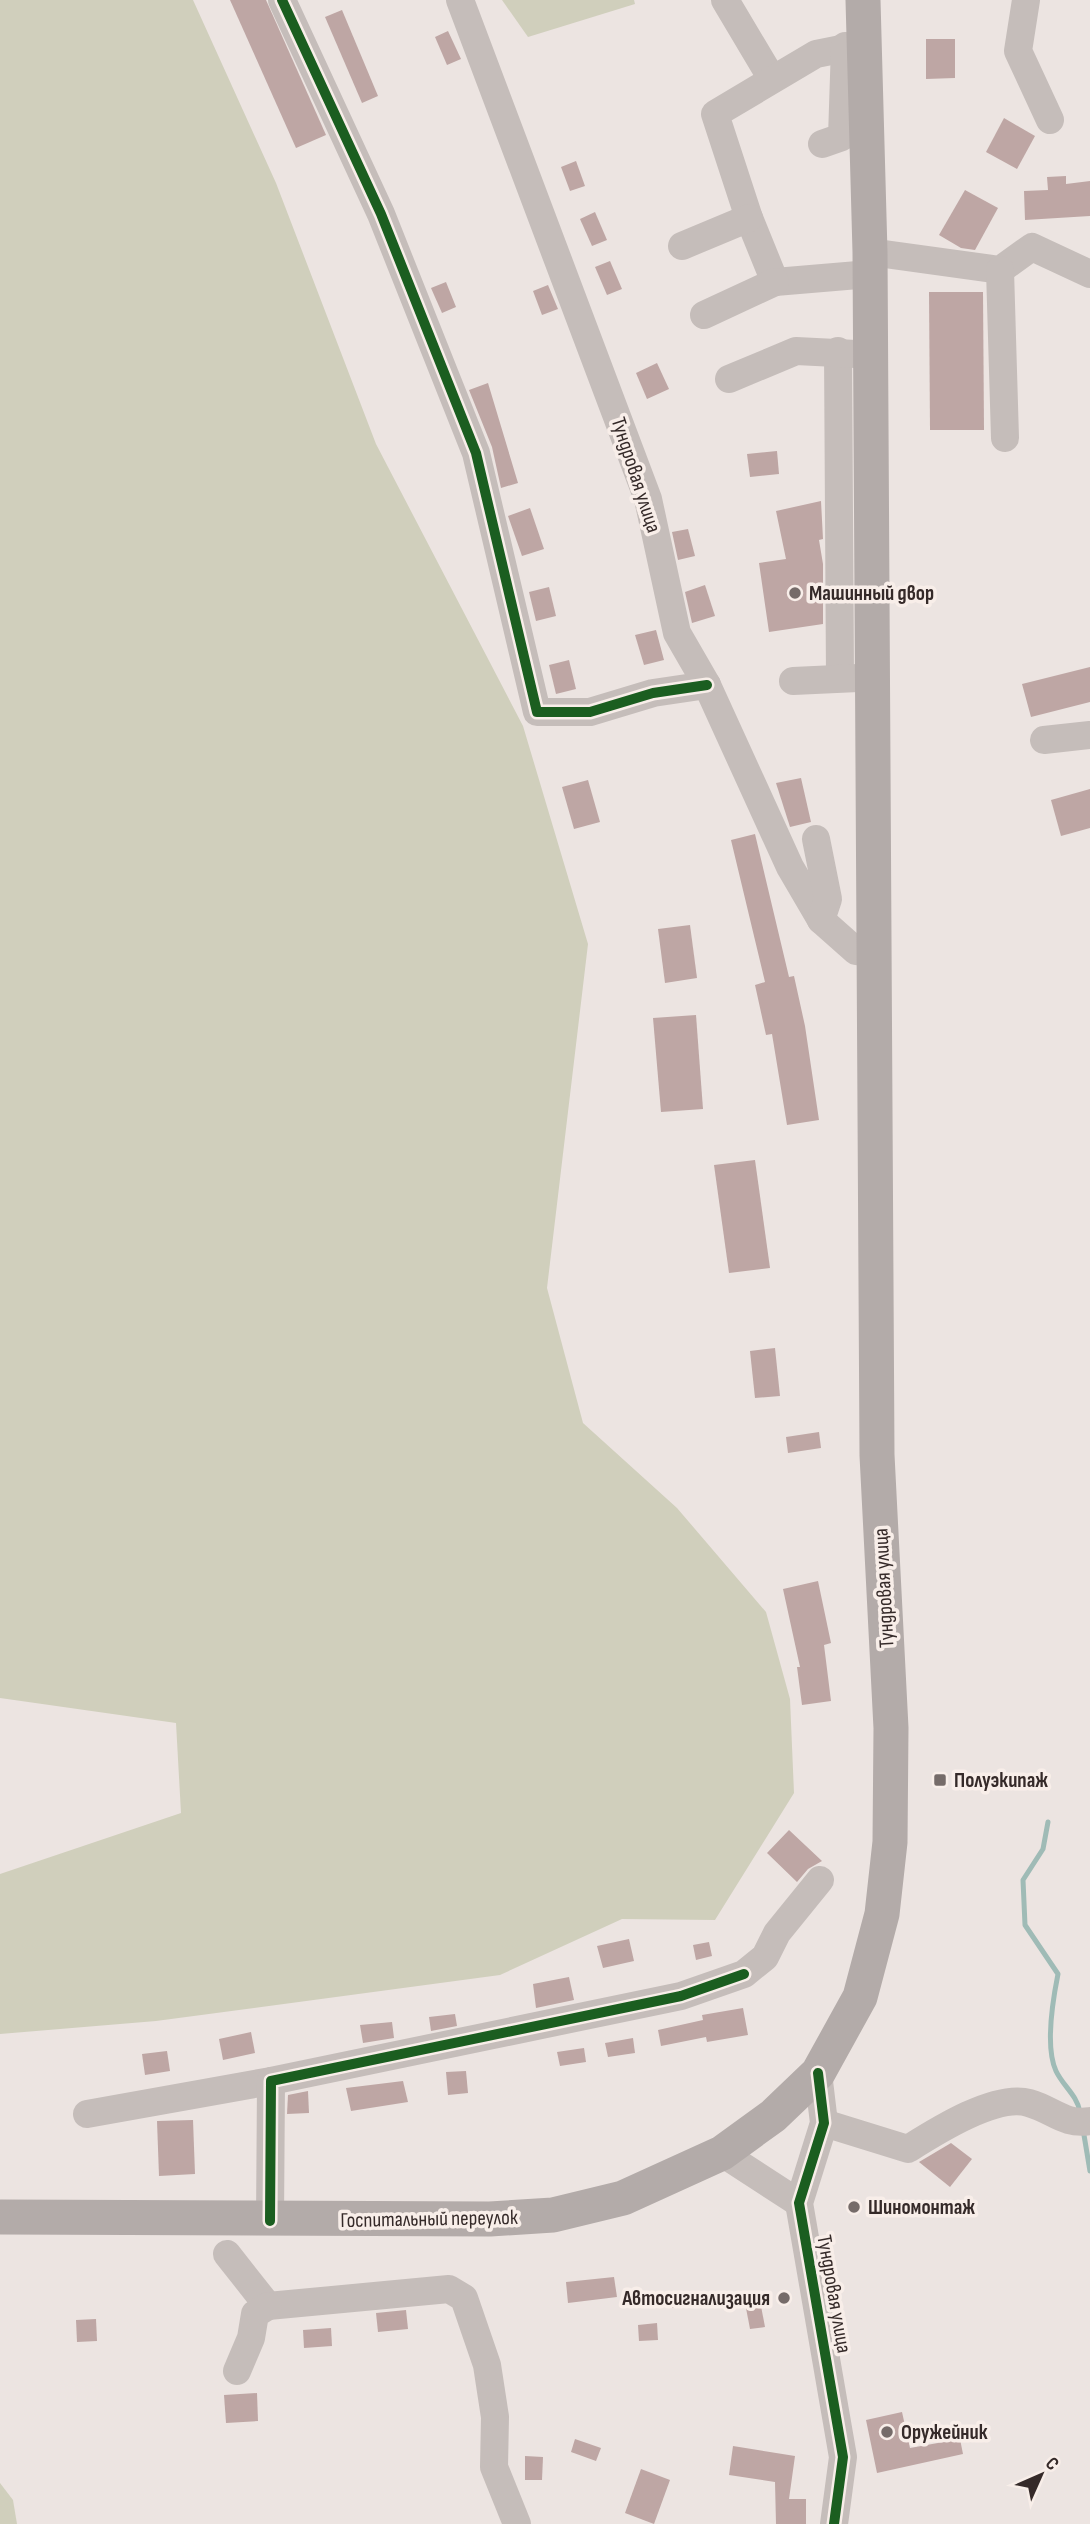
<svg xmlns="http://www.w3.org/2000/svg" width="1090" height="2524" viewBox="0 0 1090 2524" font-family="'Sofia Sans Condensed',sans-serif">
<style>
.green{fill:#d0cfbc}
.lines{fill:none;stroke-linecap:round;stroke-linejoin:round}
.stream{stroke:#9fbbb6;stroke-width:5}
.building{fill:#bea6a4}
.minor{stroke:#c5bdba;stroke-width:28}
.major{stroke:#b3aba9;stroke-width:35}
.cycleway-casing{stroke:#f8eee9;stroke-width:15}
.cycleway{stroke:#1b5e20;stroke-width:10}
.poi-dot{fill:#756b69;stroke:#f8eee9;stroke-width:2.5}
.labels{text-anchor:middle;dominant-baseline:central;stroke-width:7;stroke-linejoin:round;paint-order:stroke}
.street-label{font-size:21px;fill:#352a29;stroke:#f8eee9}
.poi-label{font-size:21px;font-weight:bold;fill:#352a29;stroke:#f8eee9;text-anchor:start}
</style>
<rect width="100%" height="100%" fill="#ece4e1"/>
<g class="green">
<polygon points="0,0 193,0 276,183 376,444 523,726 588,944 547,1288 583,1423 677,1508 766,1612 790,1699 794,1793 715,1920 622,1919 500,1975 156,2021 0,2034 0,1874 181,1813 176,1723 0,1698"/>
<polygon points="502,0 634,0 635,4 528,37"/>
<polygon points="0,2483 13,2500 17,2524 0,2524"/>
</g>
<g class="lines">
<g class="stream">
<path d="M1048 1822 1043 1849 1023 1880 1025 1925 1058 1974C1053 1999 1045 2047 1056 2071 1063 2086 1077 2095 1080 2112"/>
<polyline points="1083,2129 1090,2171"/>
</g>
</g>
<g class="building">
<polygon points="230,0 266,0 326,135 296,148"/>
<polygon points="342,10 378,96 362,103 325,17"/>
<polygon points="448,31 461,59 447,65 435,37"/>
<polygon points="926,39 955,39 955,78 926,79"/>
<polygon points="1004,118 1035,136 1017,169 986,152"/>
<polygon points="576,161 585,186 570,191 561,167"/>
<polygon points="1066,176 1066,184 1090,181 1090,216 1025,220 1024,191 1048,190 1047,177"/>
<polygon points="965,190 998,208 975,250 961,248 939,235"/>
<polygon points="595,212 607,240 592,246 580,219"/>
<polygon points="610,261 622,289 607,295 595,267"/>
<polygon points="446,282 456,307 442,313 431,288"/>
<polygon points="548,285 558,309 542,315 533,291"/>
<polygon points="929,292 983,292 984,430 930,430"/>
<polygon points="657,363 669,389 647,399 636,373"/>
<polygon points="488,383 518,483 501,488 492,447 469,390"/>
<polygon points="777,451 779,474 750,477 747,454"/>
<polygon points="821,501 823,539 819,540 823,564 823,624 769,632 759,563 786,559 776,511"/>
<polygon points="530,508 544,549 522,556 508,516"/>
<polygon points="688,529 695,556 678,560 672,532"/>
<polygon points="705,585 715,616 692,623 685,592"/>
<polygon points="549,587 556,616 536,621 529,592"/>
<polygon points="656,630 664,660 644,665 635,635"/>
<polygon points="569,660 576,689 556,694 549,665"/>
<polygon points="1090,667 1090,702 1031,717 1022,684"/>
<polygon points="801,778 811,822 790,827 776,783"/>
<polygon points="588,780 600,822 574,829 562,787"/>
<polygon points="1090,789 1090,828 1061,836 1051,800"/>
<polygon points="755,834 789,977 794,976 805,1026 819,1120 787,1125 772,1034 766,1035 755,985 765,982 731,840"/>
<polygon points="690,925 697,978 665,983 658,929"/>
<polygon points="696,1015 703,1109 661,1112 653,1018"/>
<polygon points="755,1160 770,1268 729,1273 714,1165"/>
<polygon points="775,1348 780,1396 755,1398 750,1351"/>
<polygon points="819,1432 821,1448 788,1453 786,1437"/>
<polygon points="818,1581 831,1643 824,1645 831,1701 802,1705 797,1667 800,1667 783,1589"/>
<polygon points="789,1830 822,1861 808,1869 797,1882 767,1853"/>
<polygon points="629,1939 634,1961 603,1968 597,1946"/>
<polygon points="709,1942 712,1956 696,1960 693,1945"/>
<polygon points="569,1977 574,2000 536,2008 533,1984"/>
<polygon points="743,2008 748,2035 707,2042 706,2037 661,2046 658,2030 703,2020 702,2015"/>
<polygon points="455,2014 457,2026 431,2031 429,2017"/>
<polygon points="392,2022 394,2038 363,2043 360,2025"/>
<polygon points="251,2032 255,2053 223,2060 219,2039"/>
<polygon points="633,2038 635,2053 608,2057 605,2043"/>
<polygon points="584,2048 586,2062 560,2066 557,2052"/>
<polygon points="167,2051 170,2071 145,2075 142,2054"/>
<polygon points="466,2071 468,2093 448,2095 446,2072"/>
<polygon points="403,2081 408,2102 351,2111 346,2088"/>
<polygon points="308,2091 309,2113 287,2114 288,2095"/>
<polygon points="193,2120 195,2174 159,2176 157,2121"/>
<polygon points="951,2143 972,2159 950,2187 919,2162"/>
<polygon points="614,2277 617,2297 568,2303 566,2282"/>
<polygon points="689,2291 690,2305 672,2308 670,2293"/>
<polygon points="761,2306 765,2327 750,2329 746,2308"/>
<polygon points="406,2310 408,2329 378,2332 376,2313"/>
<polygon points="96,2319 97,2341 77,2342 76,2320"/>
<polygon points="657,2323 658,2340 639,2341 638,2325"/>
<polygon points="331,2328 332,2346 304,2348 303,2330"/>
<polygon points="257,2393 258,2421 226,2423 224,2395"/>
<polygon points="902,2412 910,2448 960,2439 963,2454 877,2473 866,2420"/>
<polygon points="575,2439 601,2448 596,2461 571,2452"/>
<polygon points="733,2446 795,2456 789,2499 806,2499 806,2524 776,2524 775,2482 729,2475"/>
<polygon points="525,2456 543,2457 542,2480 525,2480"/>
<polygon points="641,2469 670,2480 654,2524 625,2513"/>
</g>
<g class="lines">
<g class="minor">
<polyline points="282,0 381,214 476,453 537,712 590,712 653,693 707,685"/>
<polyline points="460,0 648,499 677,633 707,685 790,867 821,920 856,951 874,954"/>
<polyline points="725,0 772,79"/>
<polyline points="1026,0 1018,51 1050,120"/>
<polyline points="866,44 816,54 715,114 749,218 775,282 870,274"/>
<polyline points="822,144 842,137 845,46"/>
<polyline points="682,246 749,218"/>
<polyline points="870,252 1000,270 1032,247 1090,274"/>
<polyline points="1000,270 1005,438"/>
<polyline points="704,315 775,282"/>
<polyline points="838,351 840,677"/>
<polyline points="729,379 796,351 856,354"/>
<polyline points="793,681 858,678"/>
<polyline points="1044,740 1090,735"/>
<polyline points="816,839 828,899 821,920"/>
<polyline points="818,2073 824,2123 799,2203 843,2457 834,2524"/>
<polyline points="87,2114 271,2081"/>
<path d="M824 2123 908 2149C935 2132 996 2093 1029 2103 1054 2110 1063 2125 1090 2121"/>
<polyline points="722,2153 799,2203"/>
<polyline points="270,2221 271,2081 681,1996 744,1974 765,1957 777,1933 820,1880"/>
<polyline points="227,2254 268,2306 449,2289 464,2298 487,2365 495,2417 494,2467 517,2524"/>
<polyline points="237,2371 251,2338 255,2314 268,2306"/>
</g>
<polyline class="major" points="0,2217 490,2219 553,2215 623,2198 722,2153 773,2116 818,2073 860,1997 882,1914 890,1842 891,1728 877,1455 870,252 863,0"/>
<defs>
<g id="cycleway">
<polyline points="282,0 381,214 476,453 537,712 590,712 653,693 707,685"/>
<polyline points="818,2073 824,2123 799,2203 843,2457 834,2524"/>
<polyline points="270,2221 271,2081 681,1996 744,1974"/>
</g>
</defs>
<use href="#cycleway" class="cycleway-casing"/>
<use href="#cycleway" class="cycleway"/>
</g>
<g class="poi-dot">
<circle cx="795" cy="593" r="7"/>
<rect x="933" y="1773" width="14" height="14" rx="3.5"/>
<circle cx="854" cy="2207" r="7"/>
<circle cx="784" cy="2298" r="7"/>
<circle cx="887" cy="2432" r="7"/>
</g>
<g class="labels">
<g class="street-label">
<text transform="translate(636 475) rotate(72)">Тундровая улица</text>
<text transform="translate(884 1588) rotate(-93)">Тундровая улица</text>
<text transform="translate(429 2219) rotate(-1)">Госпитальный переулок</text>
<text transform="translate(834 2294) rotate(80)">Тундровая улица</text>
</g>
<g class="poi-label">
<text x="809" y="593">Машинный двор</text>
<text x="954" y="1780">Полуэкипаж</text>
<text x="868" y="2207">Шиномонтаж</text>
<text x="770" y="2298" text-anchor="end">Автосигнализация</text>
<text x="901" y="2432">Оружейник</text>
</g>
</g>
<g transform="translate(1041 2475) rotate(45)" stroke="#f8eee9" stroke-width="5" paint-order="stroke">
<path d="M0-5L12 26L0 18L-12 26Z" fill="#352a29"/>
<text y="-10" font-size="19" font-weight="bold" text-anchor="middle" fill="#352a29">С</text>
</g>
</svg>
